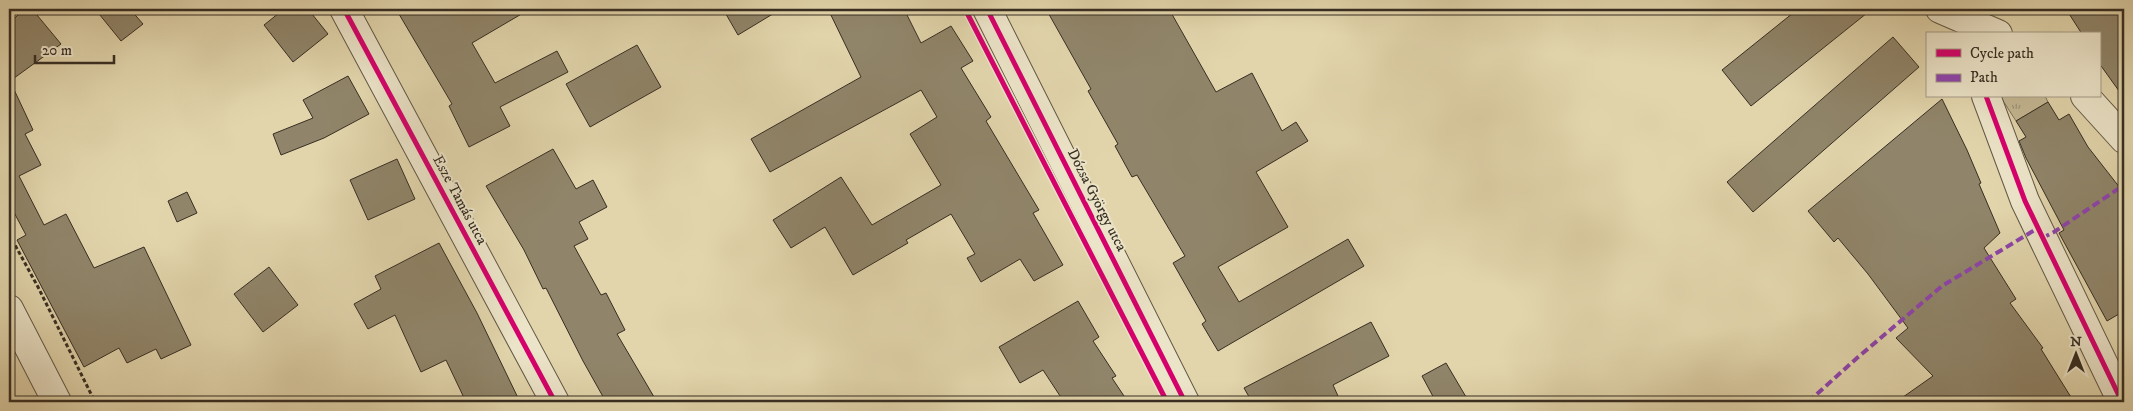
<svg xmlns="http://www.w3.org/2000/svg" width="2133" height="411" viewBox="0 0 2133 411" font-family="'IM FELL DW Pica',serif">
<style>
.grass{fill:url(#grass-tufts);stroke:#7e745c}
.building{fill:#90856a;stroke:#372e23}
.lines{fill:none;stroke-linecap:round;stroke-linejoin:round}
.minor-casing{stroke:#625845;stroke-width:30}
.path{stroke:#372e23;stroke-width:3;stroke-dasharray:4 2.5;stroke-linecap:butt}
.minor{stroke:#ece4c9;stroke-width:28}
.quiet{stroke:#8e44ad;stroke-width:4;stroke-dasharray:8 4;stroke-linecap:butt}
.cycleway-casing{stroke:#ece4c9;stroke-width:8}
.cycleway{stroke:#d6006c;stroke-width:5}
.labels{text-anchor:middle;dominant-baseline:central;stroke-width:4;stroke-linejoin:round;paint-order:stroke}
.street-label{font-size:15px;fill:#372e23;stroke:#ece4c9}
</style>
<defs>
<pattern id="grass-tufts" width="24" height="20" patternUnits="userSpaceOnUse" patternTransform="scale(1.25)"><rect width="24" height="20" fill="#c5b995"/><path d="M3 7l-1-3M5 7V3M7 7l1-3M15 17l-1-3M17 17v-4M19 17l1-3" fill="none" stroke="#a19779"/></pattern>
</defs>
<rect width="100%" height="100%" fill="#e2d5ac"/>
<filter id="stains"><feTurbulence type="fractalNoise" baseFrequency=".004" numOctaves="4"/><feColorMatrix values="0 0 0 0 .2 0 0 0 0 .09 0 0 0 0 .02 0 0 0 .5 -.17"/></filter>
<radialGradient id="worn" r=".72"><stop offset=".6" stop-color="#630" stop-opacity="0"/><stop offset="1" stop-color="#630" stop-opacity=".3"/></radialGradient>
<polygon class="grass" points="2000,96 2045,96 2048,102 2016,121"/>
<g class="building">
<polygon points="25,9 32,9 61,44 10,81 33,130 25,134 41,165 19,176 44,225 66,214 94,268 144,247 191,345 161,359 156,349 127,363 119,348 84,367 17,240 26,235 9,203 9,23"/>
<polygon points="95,9 130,9 143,24 121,41"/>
<polygon points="284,9 308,9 328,34 293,62 264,25"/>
<polygon points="396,9 530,9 472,43 495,83 557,51 568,72 500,107 510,126 469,147 449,106 452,104"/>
<polygon points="723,9 781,9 738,35"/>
<polygon points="828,9 904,9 921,43 951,26 973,61 961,68 991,117 986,121 1039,210 1033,213 1063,265 1034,281 1020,259 981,282 967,258 975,254 951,214 906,240 908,243 853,275 825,227 791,248 773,220 841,177 872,225 941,185 910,134 937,117 921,90 770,172 751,139 861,77"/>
<polygon points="1046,9 1169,9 1216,92 1252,73 1282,131 1296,122 1308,141 1256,172 1288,227 1218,267 1239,302 1348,239 1364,266 1218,351 1202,324 1206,321 1173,263 1185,256 1137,175 1132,177 1115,146 1118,144 1088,91 1091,89"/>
<polygon points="1798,9 1872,9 1751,106 1722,70"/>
<polygon points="2066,9 2124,9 2124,98 2099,63 2099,34 2082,34"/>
<polygon points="1893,37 1919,67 1753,212 1727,182"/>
<polygon points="637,45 661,87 590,127 566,84"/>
<polygon points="348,76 369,114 324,138 281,155 273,134 313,118 303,100"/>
<polygon points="1942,99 1967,150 1981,183 1979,184 2000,233 1984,248 2016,299 2010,303 2043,348 2041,349 2074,402 1896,402 1933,376 1896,338 1908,328 1868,274 1838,238 1834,242 1808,211"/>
<polygon points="2048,102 2059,120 2069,114 2088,147 2124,193 2124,311 2107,321 2059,233 2064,230 2026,158 2019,141 2026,137 2016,121"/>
<polygon points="553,149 576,189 593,180 607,207 579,222 588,239 574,246 601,295 606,293 625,330 617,334 657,402 606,402 583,361 546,288 543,289 524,250 486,186"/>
<polygon points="397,159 415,199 368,220 350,180"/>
<polygon points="187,192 197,213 177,222 168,201"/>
<polygon points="439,243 477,313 520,402 466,402 446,360 421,372 395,315 368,329 354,304 381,289 375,276"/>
<polygon points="269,267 298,305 263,332 234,294"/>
<polygon points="1078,301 1099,337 1093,341 1116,376 1112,378 1128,402 1064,402 1043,370 1020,383 999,347"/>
<polygon points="1371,322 1389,356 1333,385 1338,396 1326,402 1252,402 1244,388"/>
<polygon points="1446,363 1469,402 1436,402 1422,376"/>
</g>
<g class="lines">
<defs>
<g id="minor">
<polyline points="344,9 555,402"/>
<polyline points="987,9 1185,402"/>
<polyline points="1940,9 1998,34"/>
<polyline points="1986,96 2025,201 2122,402"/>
<polyline points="2085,96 2124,139"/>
<polyline points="9,309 57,402"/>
</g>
</defs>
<use href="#minor" class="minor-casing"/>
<polyline class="path" points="9,234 38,287 95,402"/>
<use href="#minor" class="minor"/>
<g class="quiet">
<polyline points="2042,238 2054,232 2124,185"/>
<polyline points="1808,402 1857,358 1942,286 2038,228"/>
</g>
<defs>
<g id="cycleway">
<polyline points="344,9 555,402"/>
<polyline points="965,9 1167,402"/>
<polyline points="987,9 1185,402"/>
<polyline points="1986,96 2025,201 2122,402"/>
</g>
</defs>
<use href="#cycleway" class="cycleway-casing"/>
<use href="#cycleway" class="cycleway"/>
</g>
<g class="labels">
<g class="street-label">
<text transform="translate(460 200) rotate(62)">Esze Tamás utca</text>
<text transform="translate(1097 200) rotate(63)">Dózsa György utca</text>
</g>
</g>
<rect width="2133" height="411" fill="none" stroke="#e2d5ac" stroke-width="30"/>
<rect x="10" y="10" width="2113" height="391" fill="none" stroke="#372e23" stroke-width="2.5"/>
<rect x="15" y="15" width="2103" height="381" fill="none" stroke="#372e23"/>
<rect x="1926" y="32" width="175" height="65" fill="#ece4c9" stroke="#a49b87"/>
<rect x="1936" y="49" width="25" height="8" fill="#d6006c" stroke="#a49b87"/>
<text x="1970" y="58" font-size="15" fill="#372e23">Cycle path</text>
<rect x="1936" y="74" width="25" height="8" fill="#8e44ad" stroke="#a49b87"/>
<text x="1970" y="82" font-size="15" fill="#372e23">Path</text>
<g transform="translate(2076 354)" stroke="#ece4c9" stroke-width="4" paint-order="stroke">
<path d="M0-4L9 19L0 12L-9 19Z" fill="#372e23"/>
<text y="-8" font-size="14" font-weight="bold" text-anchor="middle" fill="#372e23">N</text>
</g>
<path d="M35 55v8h79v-8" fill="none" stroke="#372e23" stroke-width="2.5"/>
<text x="42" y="55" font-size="15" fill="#372e23" stroke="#ece4c9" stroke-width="4" paint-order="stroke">20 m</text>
<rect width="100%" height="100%" filter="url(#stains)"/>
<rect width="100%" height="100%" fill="url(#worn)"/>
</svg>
